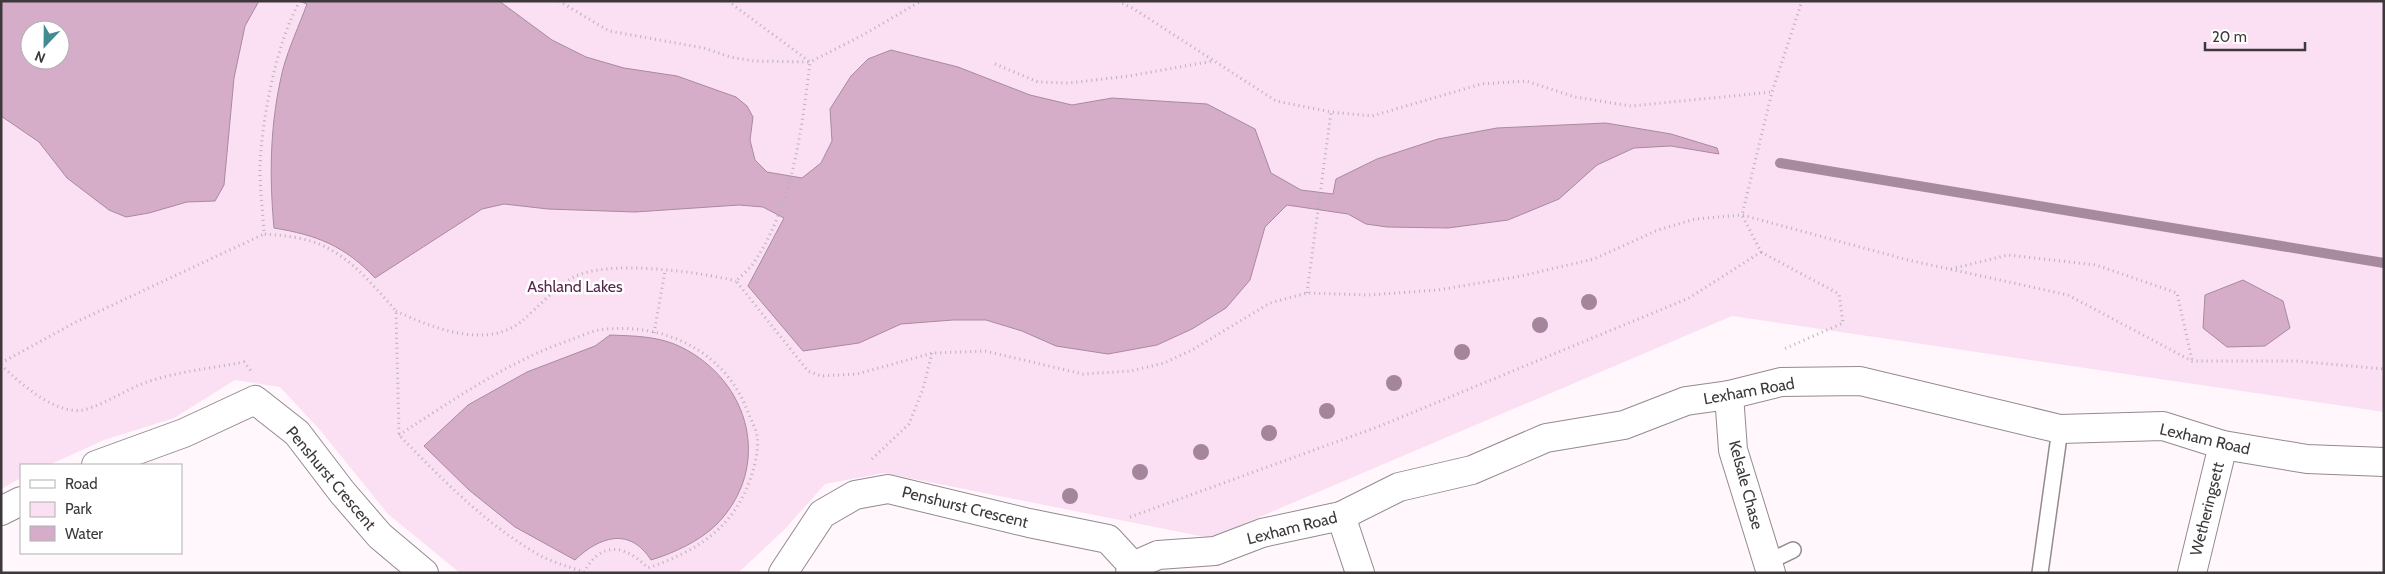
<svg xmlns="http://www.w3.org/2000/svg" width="2385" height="574" viewBox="0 0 2385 574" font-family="Cabin,sans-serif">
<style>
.green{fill:#fbdff2;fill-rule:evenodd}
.water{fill:#d6adc9;stroke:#a88a9e;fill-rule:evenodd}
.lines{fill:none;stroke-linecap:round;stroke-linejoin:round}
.stream{stroke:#a88a9e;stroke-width:10}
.lane-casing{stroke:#948a91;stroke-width:18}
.street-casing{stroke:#948a91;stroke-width:30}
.path{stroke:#b8b2b6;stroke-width:3;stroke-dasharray:1 4;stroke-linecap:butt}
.lane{stroke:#fff;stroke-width:15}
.street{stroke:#fff;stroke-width:28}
.tree{fill:#a4859c}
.labels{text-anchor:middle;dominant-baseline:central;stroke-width:5;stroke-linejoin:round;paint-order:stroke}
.park-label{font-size:16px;fill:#59274d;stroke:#fff}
.street-label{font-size:16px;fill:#3d393b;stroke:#fff}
</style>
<rect width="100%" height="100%" fill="#fff7fc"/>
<path class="green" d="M1 1H2384V412L1732 316 1210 538 884 473 825 484 785 529 738 573H460L388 514 320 430 280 387 235 380 174 418 104 440 49 465H21V478L1 489ZM30 30H60V60H30Z"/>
<g class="water">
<path d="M1 1H259L245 26 234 78 224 185 215 201 187 202 149 213 126 217 109 210 67 178 39 142 1 116ZM30 30H60V60H30Z"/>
<path d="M299 1H499L552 40 586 57 624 68 677 76 736 97 747 106 753 117 750 140 755 160 767 172 802 178 821 163 832 141 830 109 851 76 868 59 891 50 958 67 1030 95 1072 105 1112 98 1207 104 1255 129 1271 173 1301 190 1333 194 1336 179 1377 159 1438 139 1497 128 1606 123 1671 134 1717 148 1719 154 1671 146 1634 148 1597 165 1559 199 1508 220 1448 228 1387 227 1366 224 1348 214 1287 205 1265 227 1250 280 1226 308 1192 329 1157 345 1108 354 1056 346 1022 331 986 320H953L901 324 859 343 803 351 748 286 784 218 763 207 739 205 635 212 548 209 504 204 482 209 375 278C345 246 317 235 274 228 269 174 270 122 283 69 289 47 299 26 307 4Z"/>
<polygon points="2243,280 2283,301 2290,328 2265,346 2227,347 2203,328 2205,295"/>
<path d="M610 335C634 336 659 336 681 347 750 381 773 466 717 524 700 541 674 553 651 560 630 527 600 536 575 560L515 527 469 490 424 446 468 405 527 372 595 346Z"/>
</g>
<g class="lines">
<polyline class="stream" points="1780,163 2384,263"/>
<defs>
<g id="lane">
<polyline points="1768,562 1793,550"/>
<polyline points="2040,573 2060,429"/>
</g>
<g id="street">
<polyline points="1729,395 1733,450 1771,573"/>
<polyline points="96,465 184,433 255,400 297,433 342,492 380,536 424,573"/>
<polyline points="1,511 21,501"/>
<polyline points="1341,516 1360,573"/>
<polyline points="1133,566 1158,555 1215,551 1262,533 1341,516 1399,487 1472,470 1546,438 1624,425 1686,401 1729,395 1781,382 1860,381 2060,429 2163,426 2223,445 2307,459 2384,462"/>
<polyline points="783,573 822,514 855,495 888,489 1029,523 1108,539 1133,566 1130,573"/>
<polyline points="2192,573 2223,445"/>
</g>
</defs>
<use href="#lane" class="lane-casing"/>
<use href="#street" class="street-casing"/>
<g class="path">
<path d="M300 1C277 40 261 122 260 168 260 190 263 212 264 234 277 235 290 236 303 239 344 248 369 281 396 311L399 435C442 479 486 525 541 556 554 563 570 567 584 572 602 540 625 545 648 568 697 551 734 528 751 477 755 465 759 449 757 436 756 429 752 422 749 415 727 351 663 321 599 330 589 332 579 337 570 340 509 361 453 400 399 435"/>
<path d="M559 1 609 31 704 48 730 57 754 61 810 62C802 129 793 203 755 261 750 269 742 275 736 281L808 371 821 376 857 374 933 353 985 351 1083 374 1131 371 1164 363 1192 350 1270 303 1307 293 1368 295 1438 290 1521 276 1594 259 1658 230 1695 219 1742 215 1908 260 2068 295 2192 361H2296L2384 369"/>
<polyline points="728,1 810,62 863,35 921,1"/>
<polyline points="1118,1 1134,9 1276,101 1331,112 1372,116 1481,84 1526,81 1575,97 1631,106 1772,92"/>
<polyline points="995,64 1038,82 1069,83 1129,76 1213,61"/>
<polyline points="1761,252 1839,294 1843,323 1784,349"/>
<polyline points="1951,269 2008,255 2096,265 2177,293 2192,360"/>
<polyline points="1307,293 1331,112"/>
<path d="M396 311C433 328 486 350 522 321 537 308 558 285 574 277 610 259 699 272 736 281"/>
<polyline points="654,333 665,271"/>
<polyline points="1,363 74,323 264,234"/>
<path d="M1 365C20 383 58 418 87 409 109 402 128 388 150 381 181 371 213 368 244 362L251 371"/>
<polyline points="872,459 909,424 923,389 932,353"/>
<polyline points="1130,517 1380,426 1689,298 1761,252 1742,215 1772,92 1802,1"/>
</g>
<use href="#lane" class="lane"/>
<use href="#street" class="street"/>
</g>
<g class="tree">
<circle cx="1589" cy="302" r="8"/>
<circle cx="1540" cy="325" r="8"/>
<circle cx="1462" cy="352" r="8"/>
<circle cx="1394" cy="383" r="8"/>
<circle cx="1327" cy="411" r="8"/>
<circle cx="1269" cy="433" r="8"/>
<circle cx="1201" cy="452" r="8"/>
<circle cx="1140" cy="472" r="8"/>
<circle cx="1070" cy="496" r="8"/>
</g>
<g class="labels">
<g class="park-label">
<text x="575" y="286">Ashland Lakes</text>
</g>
<g class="street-label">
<text transform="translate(1749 391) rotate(-10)">Lexham Road</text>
<text transform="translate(2205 439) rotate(13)">Lexham Road</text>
<text transform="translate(331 478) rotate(50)">Penshurst Crescent</text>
<text transform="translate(1746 485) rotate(75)">Kelsale Chase</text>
<text transform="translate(965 507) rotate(14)">Penshurst Crescent</text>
<text transform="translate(2207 509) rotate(-76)">Wetheringsett</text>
<text transform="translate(1292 528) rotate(-14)">Lexham Road</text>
</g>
</g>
<rect width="2385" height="574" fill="none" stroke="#3d393b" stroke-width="5"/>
<rect x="20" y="464" width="162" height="90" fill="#ffffff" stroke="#b1b0b1"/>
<rect x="30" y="480" width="25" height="8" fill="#ffffff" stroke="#b1b0b1"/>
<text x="65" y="489" font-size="15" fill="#3d393b">Road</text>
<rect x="30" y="502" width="25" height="15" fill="#fbdff2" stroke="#b1b0b1"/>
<text x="65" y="514" font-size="15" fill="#3d393b">Park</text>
<rect x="30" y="526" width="25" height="15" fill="#d6adc9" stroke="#b1b0b1"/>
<text x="65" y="539" font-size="15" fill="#3d393b">Water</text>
<g transform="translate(45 45) rotate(202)"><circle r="24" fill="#ffffff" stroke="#b1b0b1"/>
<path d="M0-4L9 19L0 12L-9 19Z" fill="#438b92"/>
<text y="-8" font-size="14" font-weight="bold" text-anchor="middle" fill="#3d393b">N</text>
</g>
<path d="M2205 42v8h100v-8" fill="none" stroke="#3d393b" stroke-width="2.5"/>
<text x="2212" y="42" font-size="15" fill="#3d393b" stroke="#ffffff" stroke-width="4" paint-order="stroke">20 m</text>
</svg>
